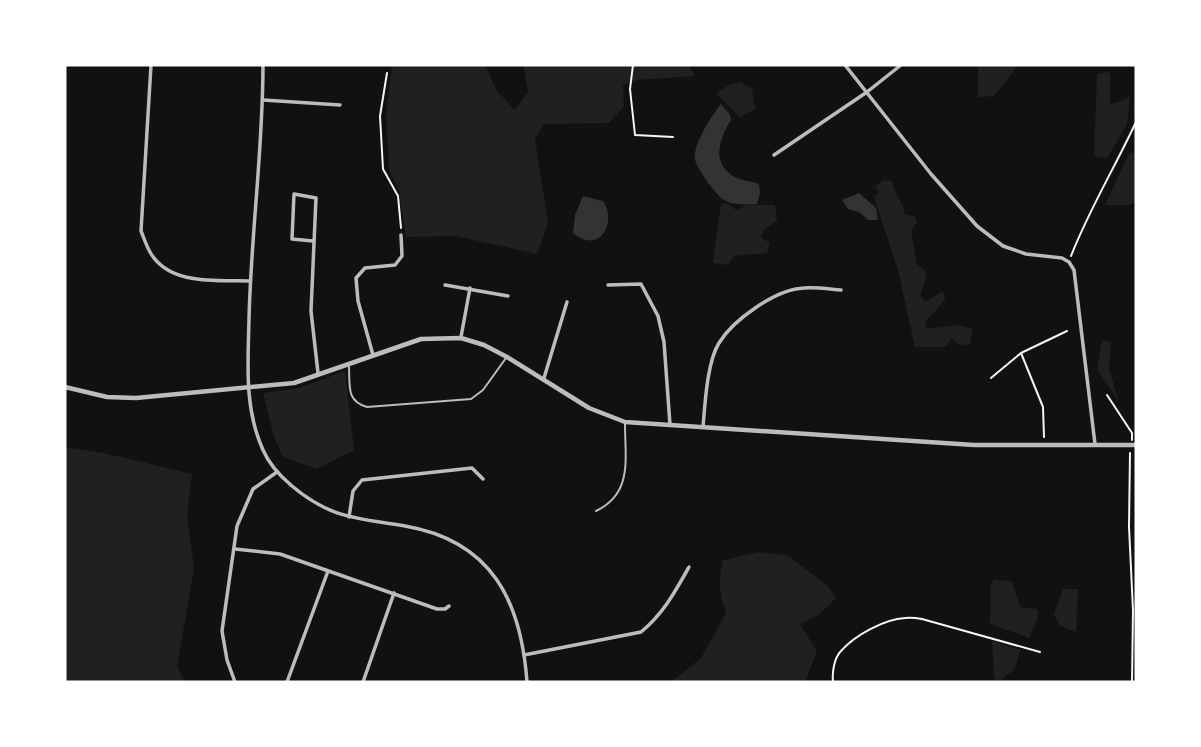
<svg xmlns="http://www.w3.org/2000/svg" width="1201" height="747" viewBox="0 0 1201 747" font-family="'Noto Serif',serif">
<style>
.green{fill:#202020}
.water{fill:#333}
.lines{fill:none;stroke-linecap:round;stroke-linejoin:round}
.path{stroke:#f5f5f5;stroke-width:2}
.service{stroke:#bcbcbc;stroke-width:2}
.minor{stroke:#bcbcbc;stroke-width:3.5}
.tertiary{stroke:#bcbcbc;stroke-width:4.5}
</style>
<rect width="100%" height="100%" fill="#111"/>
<g class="green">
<polygon points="392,65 485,65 497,91 515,110 528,92 523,65 689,65 695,76 637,80 623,85 624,106 609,123 544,124 535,139 548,223 537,254 456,236 406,237 399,191 389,170 386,113"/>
<polygon points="978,65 1019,65 994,96 978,97"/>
<polygon points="1110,72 1110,105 1130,97 1127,124 1107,158 1094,156 1097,74"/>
<polygon points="740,82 752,89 755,109 740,117 716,94 729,85"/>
<polygon points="1130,152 1136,154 1136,202 1129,205 1105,205"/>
<path d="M884 180 892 181C894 194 903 201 905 214L915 217 917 222 911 231 917 264 925 271 926 279 920 296 926 302 943 291 945 300 925 322 926 329 958 325 973 329 970 344 960 345 951 338 946 347H915L898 270 874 197 879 192 875 186Z"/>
<polygon points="721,203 729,204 736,210 747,205 775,205 777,220 763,231 761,237 770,243 767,253 734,256 728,265 713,263"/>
<polygon points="1102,340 1111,342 1109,369 1119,402 1097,369"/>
<polygon points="345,371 354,450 317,469 283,457 274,437 263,393 299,388"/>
<polygon points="65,447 104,453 192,474 187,514 194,569 177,667 185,682 65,682"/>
<path d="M758 552 787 555 827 585 836 598 820 614 800 624 817 651 805 682H671L701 658 726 613C719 594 718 580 723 560Z"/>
<polygon points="994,580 1012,581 1020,607 1037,609 1038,618 1029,638 990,624 991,584"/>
<polygon points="1063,589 1078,589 1076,632 1060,626 1054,614"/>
<polygon points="992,641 1020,650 1015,669 998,682 994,677"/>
</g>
<g class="water">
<path d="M721 104 730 115 731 120C719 139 710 165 737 178 743 181 752 181 759 184L760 193 757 204C747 205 732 205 724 200 716 195 696 168 695 159 693 144 712 115 721 104Z"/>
<polygon points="859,193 876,208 878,220 868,220 859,212 848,209 842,200"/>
<path d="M583 196 603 201C618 223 599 255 573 233L575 215Z"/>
</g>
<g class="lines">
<g class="path">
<polyline points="633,65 630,89 635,135 673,137"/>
<polyline points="387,73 380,116 383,169 398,196 401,228"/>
<path d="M1071 256C1089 210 1115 167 1136 122"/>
<polyline points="1021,353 1043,407 1044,437"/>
<polyline points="991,378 1021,353 1067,331"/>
<polyline points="1107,395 1132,433 1132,440"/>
<polyline points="1130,453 1129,527 1133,610 1132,682"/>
<path d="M833 682C832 673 834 658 841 651 855 635 885 619 905 618 911 617 917 618 922 619L1040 652"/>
</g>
<g class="service">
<path d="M349 367C350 386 346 401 367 407L471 399 483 390 506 358"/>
<path d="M596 511C633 493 625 459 625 424"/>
</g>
<g class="minor">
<path d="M151 65 141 231C144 238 146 245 150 252 169 286 217 280 250 281"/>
<path d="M263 65C263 150 251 234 249 319 248 364 244 408 263 450 269 464 280 476 292 486 331 519 358 518 405 526 492 541 521 601 527 682"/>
<polyline points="845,65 931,174 977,226 1003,246 1026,254 1062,258 1069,262 1074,270 1095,444"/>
<polyline points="263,100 340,105"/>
<polyline points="774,155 867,92 901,65"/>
<polyline points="313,241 292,239 294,194 316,198 311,311 318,373"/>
<polyline points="445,285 508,296"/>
<polyline points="608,285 641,284 658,316 664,342 670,425"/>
<polyline points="461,337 470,288"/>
<polyline points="373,355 358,301 356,278 365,268 395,265 402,256 401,235"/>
<polyline points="544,378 567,302"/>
<path d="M703 427C705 404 707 362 719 343 733 320 776 289 804 288 816 287 829 289 841 290"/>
<polyline points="349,517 353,491 362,480 472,468 483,479"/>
<polyline points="235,549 280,554 437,609 445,609 449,606"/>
<path d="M524 655 641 632C663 614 675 592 689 567"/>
<polyline points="235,682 227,660 222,631 237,526 253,489 277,472"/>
<polyline points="287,682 328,571"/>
<polyline points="363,682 394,593"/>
</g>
<polyline class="tertiary" points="65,387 107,397 136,398 294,383 421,339 461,338 484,345 507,357 589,408 625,422 974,445 1136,445"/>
</g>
<rect width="1201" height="747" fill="none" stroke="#ffffff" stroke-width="133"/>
</svg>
